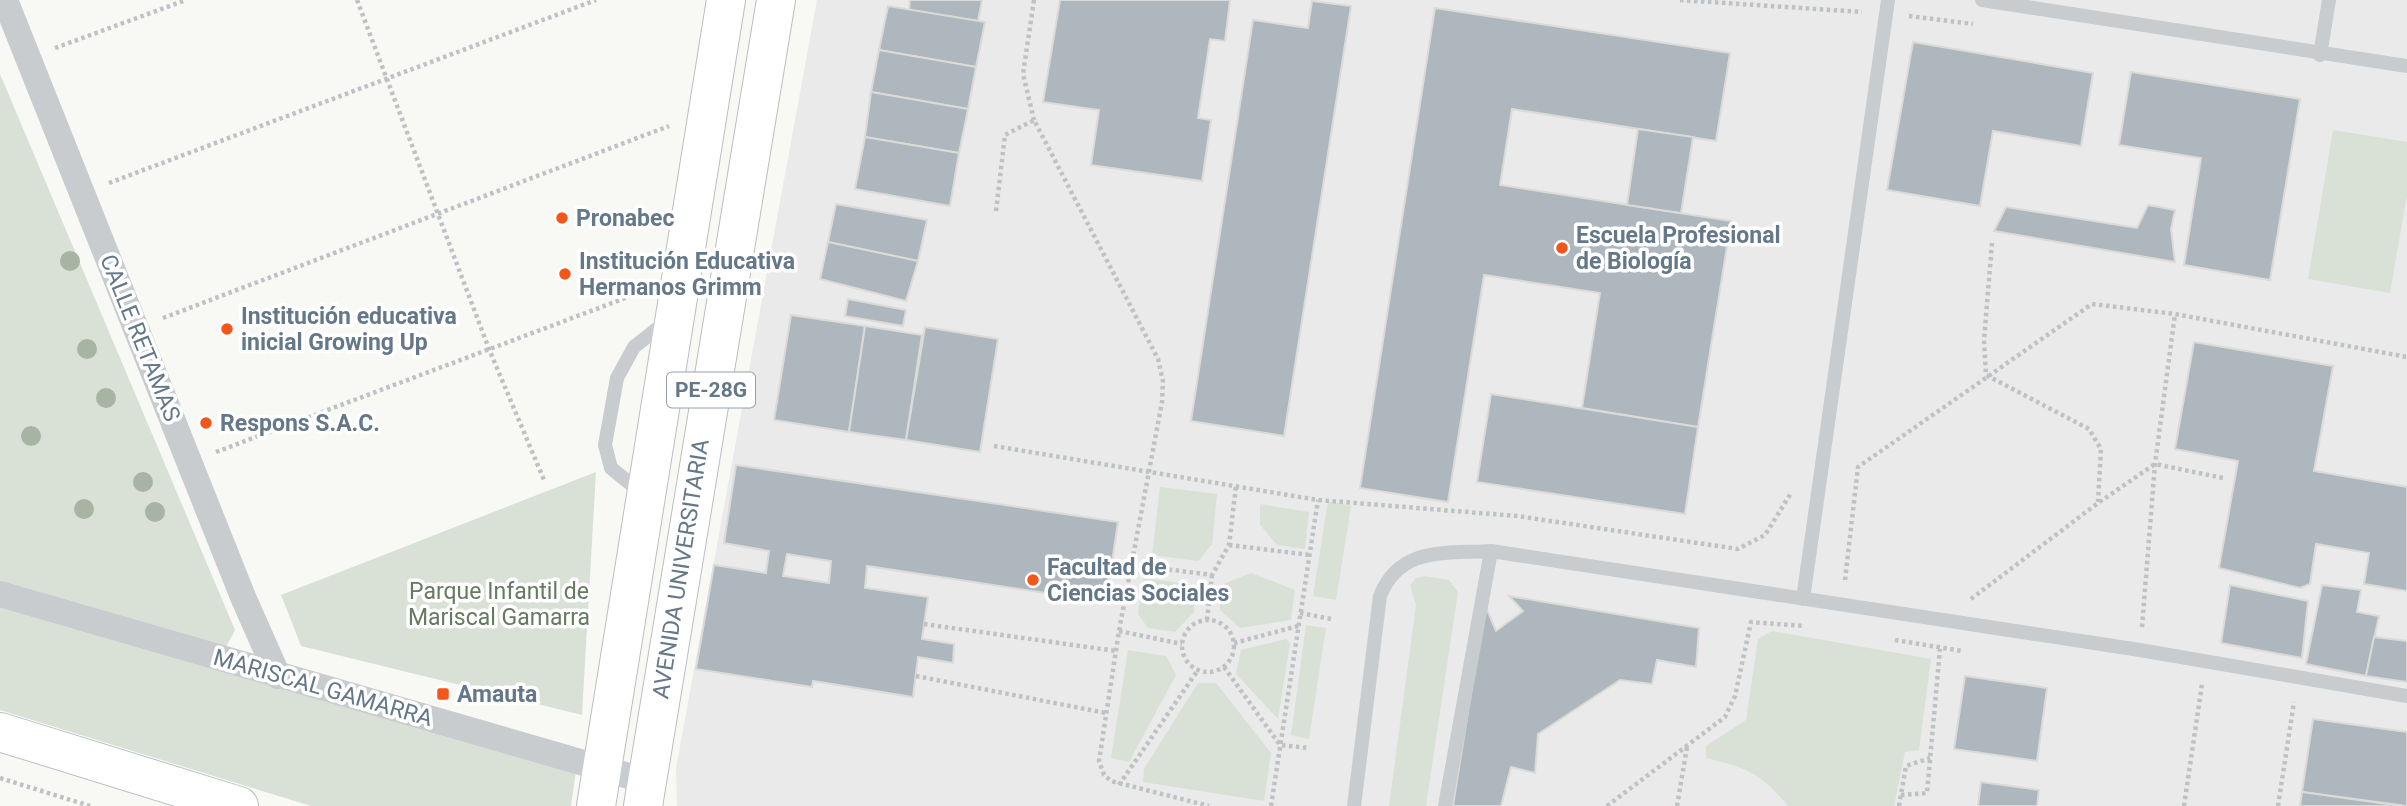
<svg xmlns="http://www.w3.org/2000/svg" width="2407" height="806" viewBox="0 0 2407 806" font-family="Roboto,sans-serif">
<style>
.built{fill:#e9eae9}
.green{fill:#d9e1d6}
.building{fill:#aeb7bd;stroke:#dadad8;stroke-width:2;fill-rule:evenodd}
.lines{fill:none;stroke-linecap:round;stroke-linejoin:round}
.primary-casing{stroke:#bbbfc3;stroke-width:40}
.trunk-casing{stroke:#babec1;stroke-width:40}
.path{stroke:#bfc2c4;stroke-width:4.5;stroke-dasharray:3.5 3.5;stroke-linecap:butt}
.service{stroke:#c8cccf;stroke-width:14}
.minor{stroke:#c8cccf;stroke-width:26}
.primary{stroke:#fff;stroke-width:38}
.trunk{stroke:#fff;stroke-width:38}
.tree{fill:#a7b3a3}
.poi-dot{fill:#f3561b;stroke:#fff;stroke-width:2.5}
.labels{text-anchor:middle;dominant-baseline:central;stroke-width:7;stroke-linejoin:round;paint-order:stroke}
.shield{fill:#fff;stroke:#93a0ac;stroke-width:2}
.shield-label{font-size:21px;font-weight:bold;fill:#657889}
.poi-label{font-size:23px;font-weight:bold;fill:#657889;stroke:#fff;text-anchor:start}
.street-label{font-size:23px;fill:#657889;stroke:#fff}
.park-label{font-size:23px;fill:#657a60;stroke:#fff}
</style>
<rect width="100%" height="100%" fill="#f8f9f5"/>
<polygon class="built" points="817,0 2407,0 2407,806 677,806 676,768"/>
<g class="green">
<polygon points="0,74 235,630 226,647 0,585"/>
<polygon points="2333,130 2407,142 2407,195 2390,293 2308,279"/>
<polygon points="596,472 582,715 301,646 281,595"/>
<polygon points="1160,487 1217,494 1212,544 1198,561 1152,555"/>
<polygon points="1328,501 1351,506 1336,600 1313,596"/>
<polygon points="1260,504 1309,512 1305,549 1277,545 1260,525"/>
<polygon points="1251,573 1295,590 1291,620 1240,628 1220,610 1221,585"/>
<polygon points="1425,576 1449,580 1458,592 1426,806 1389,806 1416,605 1410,585 1416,578"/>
<polygon points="1143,578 1195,585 1194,612 1175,632 1148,628 1138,614"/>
<polygon points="0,607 576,771 571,806 311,806 0,710"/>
<polygon points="1306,625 1326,628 1309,739 1291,735"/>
<path d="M1772 631 1931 659 1919 750 1905 752 1894 806H1788C1762 774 1745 767 1706 758V746L1746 720 1758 639Z"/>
<polygon points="1286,639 1290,643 1278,719 1236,674 1241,650"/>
<polygon points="1128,650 1166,656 1176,675 1129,762 1111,758"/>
<polygon points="1198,683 1216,683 1271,753 1264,801 1143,782 1144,769"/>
</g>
<g class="building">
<polygon points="910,0 982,0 978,21 909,10"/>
<polygon points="1060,0 1230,0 1225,41 1210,39 1198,118 1211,120 1202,181 1091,165 1099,110 1043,102"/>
<polygon points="1312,1 1351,6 1284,436 1191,421 1253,20 1308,28"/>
<polygon points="888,6 985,22 976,67 879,50"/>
<polygon points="1435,8 1730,53 1716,141 1512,109 1500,185 1731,221 1698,427 1582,408 1600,293 1484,275 1448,502 1360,488"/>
<polygon points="1913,42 2093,73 2081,146 1993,131 1980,206 1887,190"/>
<polygon points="879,50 976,67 968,109 871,92"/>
<polygon points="2131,72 2300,99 2270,280 2184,265 2201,158 2119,145"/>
<polygon points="871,92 968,109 959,153 865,137"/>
<polygon points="1638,129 1693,137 1681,213 1627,205"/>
<polygon points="865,137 959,153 950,206 855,189"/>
<polygon points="836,204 927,220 918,261 828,242"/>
<polygon points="2148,205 2175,210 2171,229 2175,262 1994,231 2006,207 2137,228"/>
<polygon points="828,242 918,261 906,301 820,279"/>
<polygon points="848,299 906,310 903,326 845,316"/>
<polygon points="791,315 865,326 849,432 774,420"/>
<polygon points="865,326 922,335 906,440 849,432"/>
<polygon points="925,327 998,339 980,452 906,440"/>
<polygon points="2194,342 2333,366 2314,471 2407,487 2407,591 2364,584 2369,553 2316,544 2310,584 2300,588 2219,568 2238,461 2175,449"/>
<polygon points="1491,394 1698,427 1685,514 1477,482"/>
<path d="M736 465 1118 522 1106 602 867 566 865 588 928 597 922 639 954 644 953 663 918 657 913 697 813 681 812 687 696 669 714 565 766 573 769 551 724 543ZM787 554 831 561 829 583 783 576Z"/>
<polygon points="2230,585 2308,601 2302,658 2221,643"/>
<polygon points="2322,585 2361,590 2357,612 2379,616 2366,676 2306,664"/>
<polygon points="1509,596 1699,628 1696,667 1657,660 1652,684 1620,680 1538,734 1535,773 1511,767 1501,806 1453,806 1485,605 1496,631 1523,611"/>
<polygon points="2374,637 2407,641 2407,682 2366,676"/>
<polygon points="1965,676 2047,688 2037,761 1954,749"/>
<polygon points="2313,719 2407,732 2407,806 2302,792"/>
<polygon points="1981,782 2039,790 2037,806 1978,806"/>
<polygon points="2302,792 2401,806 2300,806"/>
</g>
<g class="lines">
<defs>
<polyline id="primary" points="0,732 239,806"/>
<g id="trunk">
<polyline points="596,806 726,0"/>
<polyline points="643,806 776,0"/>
</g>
</defs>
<use href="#primary" class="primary-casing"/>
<use href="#trunk" class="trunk-casing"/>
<g class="path">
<polyline points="357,0 489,349 544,480"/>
<polyline points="1034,0 1023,74 1034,120"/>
<polyline points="1680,0 1862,12"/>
<polyline points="1909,16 1973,24"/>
<polyline points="55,48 186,0"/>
<polyline points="109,183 596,0"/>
<polyline points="996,211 1005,135 1034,120 1158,359 1163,381 1162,402 1119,631 1099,761 1104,775 1111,781 1209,806"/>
<polyline points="1992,243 1984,340 1986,375 2089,429 2101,449 2098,502"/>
<polyline points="163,318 669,126"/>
<polyline points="994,446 1318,500 1517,516 1738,549 1765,535 1791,493"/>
<polyline points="216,452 644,291"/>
<polyline points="1229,545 1310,555"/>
<polyline points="1134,565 1212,575 1229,545 1236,486"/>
<polyline points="1845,580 1858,467 2092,304 2175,314 2407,357"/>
<polyline points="1971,599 2098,503 2155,464 2223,478"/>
<polyline points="1300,613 1331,619"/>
<circle cx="1208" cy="646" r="26"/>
<polyline points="1207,620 1212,575"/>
<polyline points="924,624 1116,651"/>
<polyline points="2142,627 2155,464 2175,314"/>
<polyline points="1119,631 1182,644"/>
<polyline points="1895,640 1962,651"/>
<polyline points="1234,643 1298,626"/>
<polyline points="1224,667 1280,745 1308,748"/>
<polyline points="916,676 1106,713"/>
<polyline points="0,778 90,806"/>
<polyline points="1119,785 1198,670"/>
<polyline points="1901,795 1927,793 1940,649"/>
<polyline points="1271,806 1318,500"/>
<polyline points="1607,806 1725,717 1735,696 1751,622 1804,626"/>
<polyline points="1677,806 1687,747"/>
<polyline points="1899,806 1906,766 1930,758"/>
<polyline points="2184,806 2202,684"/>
<polyline points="2278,806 2294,702"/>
</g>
<g class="service">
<polyline points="1982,0 2407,66"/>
<polyline points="2320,55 2329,0"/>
<polyline points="643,494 611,468 605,445 617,378 634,347 667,321"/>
<polyline points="1803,599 1888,0"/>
<path d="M1354 806 1380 596C1400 546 1445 554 1491 551L2140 650 2407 696"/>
<polyline points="1445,806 1491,551"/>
</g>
<g class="minor">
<polyline points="5,0 243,597 278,676"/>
<polyline points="0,594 646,781"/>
</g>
<use href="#primary" class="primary"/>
<use href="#trunk" class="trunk"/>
</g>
<g class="tree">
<circle cx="70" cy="261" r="10"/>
<circle cx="87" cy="349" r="10"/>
<circle cx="106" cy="398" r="10"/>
<circle cx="31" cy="436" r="10"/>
<circle cx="143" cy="482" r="10"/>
<circle cx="84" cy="509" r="10"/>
<circle cx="155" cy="512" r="10"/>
</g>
<g class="poi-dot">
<circle cx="562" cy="218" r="7"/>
<circle cx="1562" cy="248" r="7"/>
<circle cx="565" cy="274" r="7"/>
<circle cx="227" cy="329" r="7"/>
<circle cx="206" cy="423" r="7"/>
<circle cx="1033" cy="580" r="7"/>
<rect x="436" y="687" width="14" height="14" rx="3.5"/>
</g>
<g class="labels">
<rect class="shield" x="667" y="372.5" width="88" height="35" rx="5"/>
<g class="shield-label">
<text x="711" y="390">PE-28G</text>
</g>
<g class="poi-label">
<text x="576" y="218">Pronabec</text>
<text x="1576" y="235">Escuela Profesional<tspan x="1576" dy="26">de Biología</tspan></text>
<text x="579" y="261">Institución Educativa<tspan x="579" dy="26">Hermanos Grimm</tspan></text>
<text x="241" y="316">Institución educativa<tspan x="241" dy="26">inicial Growing Up</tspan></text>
<text x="220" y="423">Respons S.A.C.</text>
<text x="1047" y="567">Facultad de<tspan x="1047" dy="26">Ciencias Sociales</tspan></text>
<text x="457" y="694">Amauta</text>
</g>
<g class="street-label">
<text transform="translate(140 338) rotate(68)">CALLE RETAMAS</text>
<text transform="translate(681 569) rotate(-81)">AVENIDA UNIVERSITARIA</text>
<text transform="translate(323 688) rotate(16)">MARISCAL GAMARRA</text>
</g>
<g class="park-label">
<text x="499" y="591">Parque Infantil de<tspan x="499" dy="26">Mariscal Gamarra</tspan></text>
</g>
</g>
</svg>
